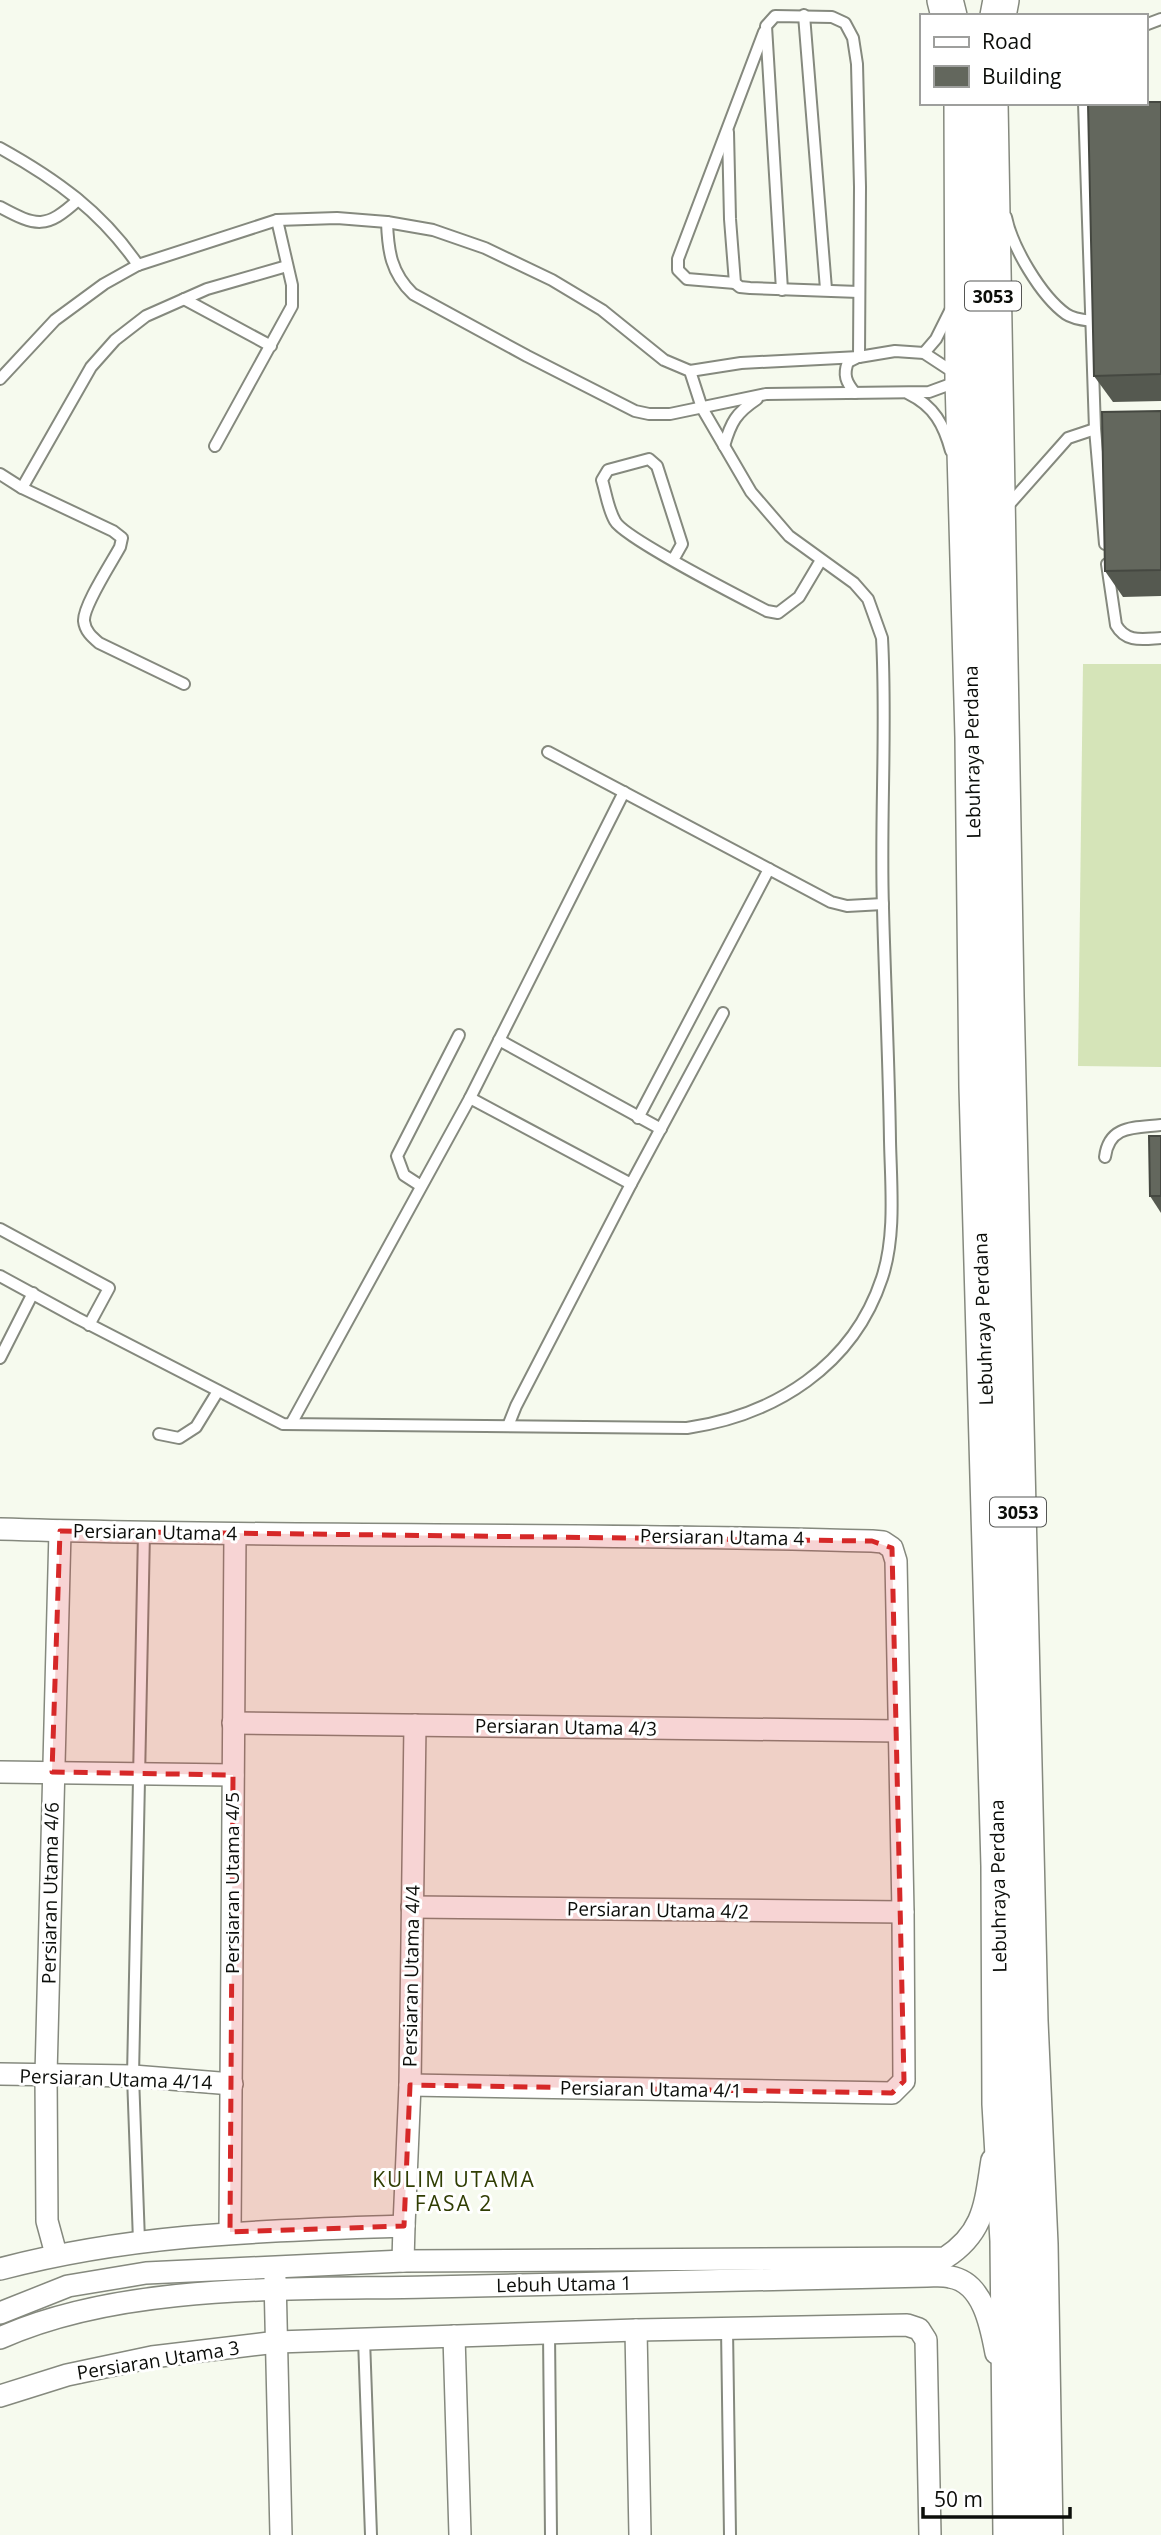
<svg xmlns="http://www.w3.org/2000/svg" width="1161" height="2535" viewBox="0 0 1161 2535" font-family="'Open Sans',sans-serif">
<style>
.grass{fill:#d5e4b8}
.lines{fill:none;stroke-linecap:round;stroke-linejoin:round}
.service-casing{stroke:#85897e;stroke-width:14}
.minor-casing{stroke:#85897e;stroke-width:24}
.primary-casing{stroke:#85897e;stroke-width:38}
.service{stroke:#fff;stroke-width:10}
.minor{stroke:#fff;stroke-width:21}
.primary{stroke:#fff;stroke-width:35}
.wall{fill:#555950}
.building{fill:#63675d;stroke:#454841;stroke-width:2}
.marked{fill:#d62828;fill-opacity:0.2;stroke:#d62828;stroke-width:5;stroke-dasharray:14 9;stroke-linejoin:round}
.labels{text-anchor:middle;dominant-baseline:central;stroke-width:6;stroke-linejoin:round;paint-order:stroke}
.shield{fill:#fff;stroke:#555654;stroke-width:2}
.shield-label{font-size:18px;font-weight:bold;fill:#0c0e0a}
.street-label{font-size:19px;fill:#0c0e0a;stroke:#fff}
.neighbourhood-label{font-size:21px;letter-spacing:2px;fill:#303e03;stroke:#fff}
</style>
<rect width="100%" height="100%" fill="#f6faee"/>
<polygon class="grass" points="1083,664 1161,664 1161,1067 1078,1066"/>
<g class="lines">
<defs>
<g id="service">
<polyline points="804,15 826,289"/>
<polyline points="1145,25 1161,19"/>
<polyline points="1084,103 1095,429 1105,544"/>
<polyline points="728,132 730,219 735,283 740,287 750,288 859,292"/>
<path d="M0 148C56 179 102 212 138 265"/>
<path d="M0 207C37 227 46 229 78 200"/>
<path d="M1006 217C1012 247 1041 296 1066 314 1073 319 1084 320 1092 321"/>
<path d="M387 222C388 251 391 273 413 294L527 356 635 411 649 414H670L766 394 929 392 959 381"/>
<polyline points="735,283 687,279 678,270 678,259 764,32"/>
<polyline points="782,290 766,26 775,16 832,17 845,23 853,38 857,64 860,187 859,357"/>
<polyline points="184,299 271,346"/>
<polyline points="924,353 936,339 950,311"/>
<polyline points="690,371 741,363 859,357 895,351 924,353 956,374"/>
<path d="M0 379 55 320 104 284 138 265 277 220 337 218 387 222 433 230 485 248 552 280 602 310 664 360 690 371 702 408 751 492 789 536 854 583 868 599 882 638C887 728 880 818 883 908 885 986 889 1064 890 1141 891 1186 896 1236 882 1278 853 1366 775 1415 687 1428L283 1424 77 1318 0 1276"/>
<path d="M855 393C846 382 843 375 848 362L856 358"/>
<path d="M909 394C934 406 944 425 951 451"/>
<polyline points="215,446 292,306 292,285 277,220"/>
<path d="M724 446C731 422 736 413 757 399"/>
<path d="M0 474 22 488 113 531 122 538 120 547C112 562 83 606 84 621 85 631 92 637 99 643L184 684"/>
<polyline points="22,488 91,367 115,340 146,316 207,289 287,266"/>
<polyline points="1005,509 1068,438 1095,429"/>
<path d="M673 560 682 544 657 466 649 459 608 470 602 480C606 493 608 509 615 521 624 538 742 598 767 611L778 613 799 597 821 560"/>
<path d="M1107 564 1116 625C1126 643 1143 639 1161 638"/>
<polyline points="548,752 831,902 847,906 883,904"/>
<polyline points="499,1040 661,1129"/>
<polyline points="470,1098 631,1184"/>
<polyline points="638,1118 769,869"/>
<path d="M1105 1157C1109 1125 1134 1128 1161 1125"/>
<polyline points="421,1186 404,1175 397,1156 459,1035"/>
<polyline points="0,1229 109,1288 89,1325"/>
<polyline points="0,1358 33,1293"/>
<polyline points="291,1424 470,1098 624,792"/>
<polyline points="508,1426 516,1406 631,1184 723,1013"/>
<polyline points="159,1434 179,1438 196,1427 218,1391"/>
<polyline points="139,2241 133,2076 144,1532"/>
<polyline points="727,2329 730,2535"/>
<polyline points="549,2333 551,2535"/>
<polyline points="364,2339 371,2535"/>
</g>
<g id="minor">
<path d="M0 1529C290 1538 581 1532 872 1541L883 1542 892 1548 896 1561 903 1912 904 2081 892 2093 410 2085"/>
<polyline points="233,1723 899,1731"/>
<polyline points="0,1772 233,1775"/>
<polyline points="412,1907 903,1912"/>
<polyline points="0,2074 133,2076 232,2084"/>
<polyline points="404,2226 410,2085 415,1725"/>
<polyline points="230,2232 235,1534"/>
<polyline points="56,2254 47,2221 46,2075 60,1531"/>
<path d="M0 2269C135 2233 265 2231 404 2226L403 2261"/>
<polyline points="275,2278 281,2535"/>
<path d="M0 2313 68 2286 146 2273 403 2261 945 2258C985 2232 985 2203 992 2160"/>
<polyline points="636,2330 640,2535"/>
<polyline points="454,2336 460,2535"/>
<path d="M0 2338C125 2282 293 2290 429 2287 595 2283 761 2279 927 2276 935 2276 943 2275 950 2277 983 2282 991 2326 996 2353"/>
<polyline points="0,2396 67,2375 152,2357 277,2342 636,2330 907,2325 919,2329 926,2340 930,2535"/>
</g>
<g id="primary">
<polyline points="945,0 949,16"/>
<polyline points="998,16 1001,0"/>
<polyline points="962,103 963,380 973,737 977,1087 999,1866 1000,2104 1008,2241 1011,2535"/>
<polyline points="990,103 1006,996 1030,2021 1040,2244 1045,2535"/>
</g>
</defs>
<use href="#service" class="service-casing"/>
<use href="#minor" class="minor-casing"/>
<use href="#primary" class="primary-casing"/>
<use href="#service" class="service"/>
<use href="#minor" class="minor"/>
<use href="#primary" class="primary"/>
</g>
<g class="wall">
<polygon points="1161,102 1161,401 1113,402 1094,376"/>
<polygon points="1161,411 1161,596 1123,597 1105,571"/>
<polygon points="1161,1136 1161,1213 1150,1196"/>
</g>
<g class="building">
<polygon points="1145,102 1161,102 1161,374 1094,376 1088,104 1145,103"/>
<polygon points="1161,411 1161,570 1105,571 1102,412"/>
<polygon points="1149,1136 1161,1136 1161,1196 1150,1196"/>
</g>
<path class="marked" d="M60 1531 872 1541 892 1548 904 2081 892 2093 410 2085 404 2226 230 2232 233 1775 52 1772Z"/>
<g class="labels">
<g class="shield">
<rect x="965" y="281.5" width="56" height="29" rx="5"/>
<rect x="990" y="1497.5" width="56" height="29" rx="5"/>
</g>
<g class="shield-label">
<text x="993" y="296">3053</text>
<text x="1018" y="1512">3053</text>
</g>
<g class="street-label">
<text transform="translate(972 752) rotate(-91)">Lebuhraya Perdana</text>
<text transform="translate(983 1319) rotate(-92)">Lebuhraya Perdana</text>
<text transform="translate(155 1532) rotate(1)">Persiaran Utama 4</text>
<text transform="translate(722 1537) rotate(1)">Persiaran Utama 4</text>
<text transform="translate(566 1727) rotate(1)">Persiaran Utama 4/3</text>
<text transform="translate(232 1883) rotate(-90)">Persiaran Utama 4/5</text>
<text transform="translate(998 1886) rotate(-91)">Lebuhraya Perdana</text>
<text transform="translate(50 1893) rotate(-89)">Persiaran Utama 4/6</text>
<text transform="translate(658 1910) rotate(1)">Persiaran Utama 4/2</text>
<text transform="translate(411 1976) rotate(-89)">Persiaran Utama 4/4</text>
<text transform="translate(116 2079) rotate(2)">Persiaran Utama 4/14</text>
<text transform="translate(651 2089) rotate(1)">Persiaran Utama 4/1</text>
<text transform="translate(564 2284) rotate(-1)">Lebuh Utama 1</text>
<text transform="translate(158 2360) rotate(-9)">Persiaran Utama 3</text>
</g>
<g class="neighbourhood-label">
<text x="454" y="2179">KULIM UTAMA<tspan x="454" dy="24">FASA 2</tspan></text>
</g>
</g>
<rect x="920" y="14" width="228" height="91" fill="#ffffff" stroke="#9e9f9d" stroke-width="2"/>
<rect x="934" y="37" width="35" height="10" fill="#ffffff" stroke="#9e9f9d" stroke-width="2"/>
<text x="982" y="49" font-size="21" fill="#0c0e0a">Road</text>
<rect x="934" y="66" width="35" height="21" fill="#63675d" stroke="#9e9f9d" stroke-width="2"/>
<text x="982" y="84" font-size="21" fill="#0c0e0a">Building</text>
<path d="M923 2507v10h147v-10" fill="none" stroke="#0c0e0a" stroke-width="3.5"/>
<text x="934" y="2507" font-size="21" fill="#0c0e0a" stroke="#ffffff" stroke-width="5" paint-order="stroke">50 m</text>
</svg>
